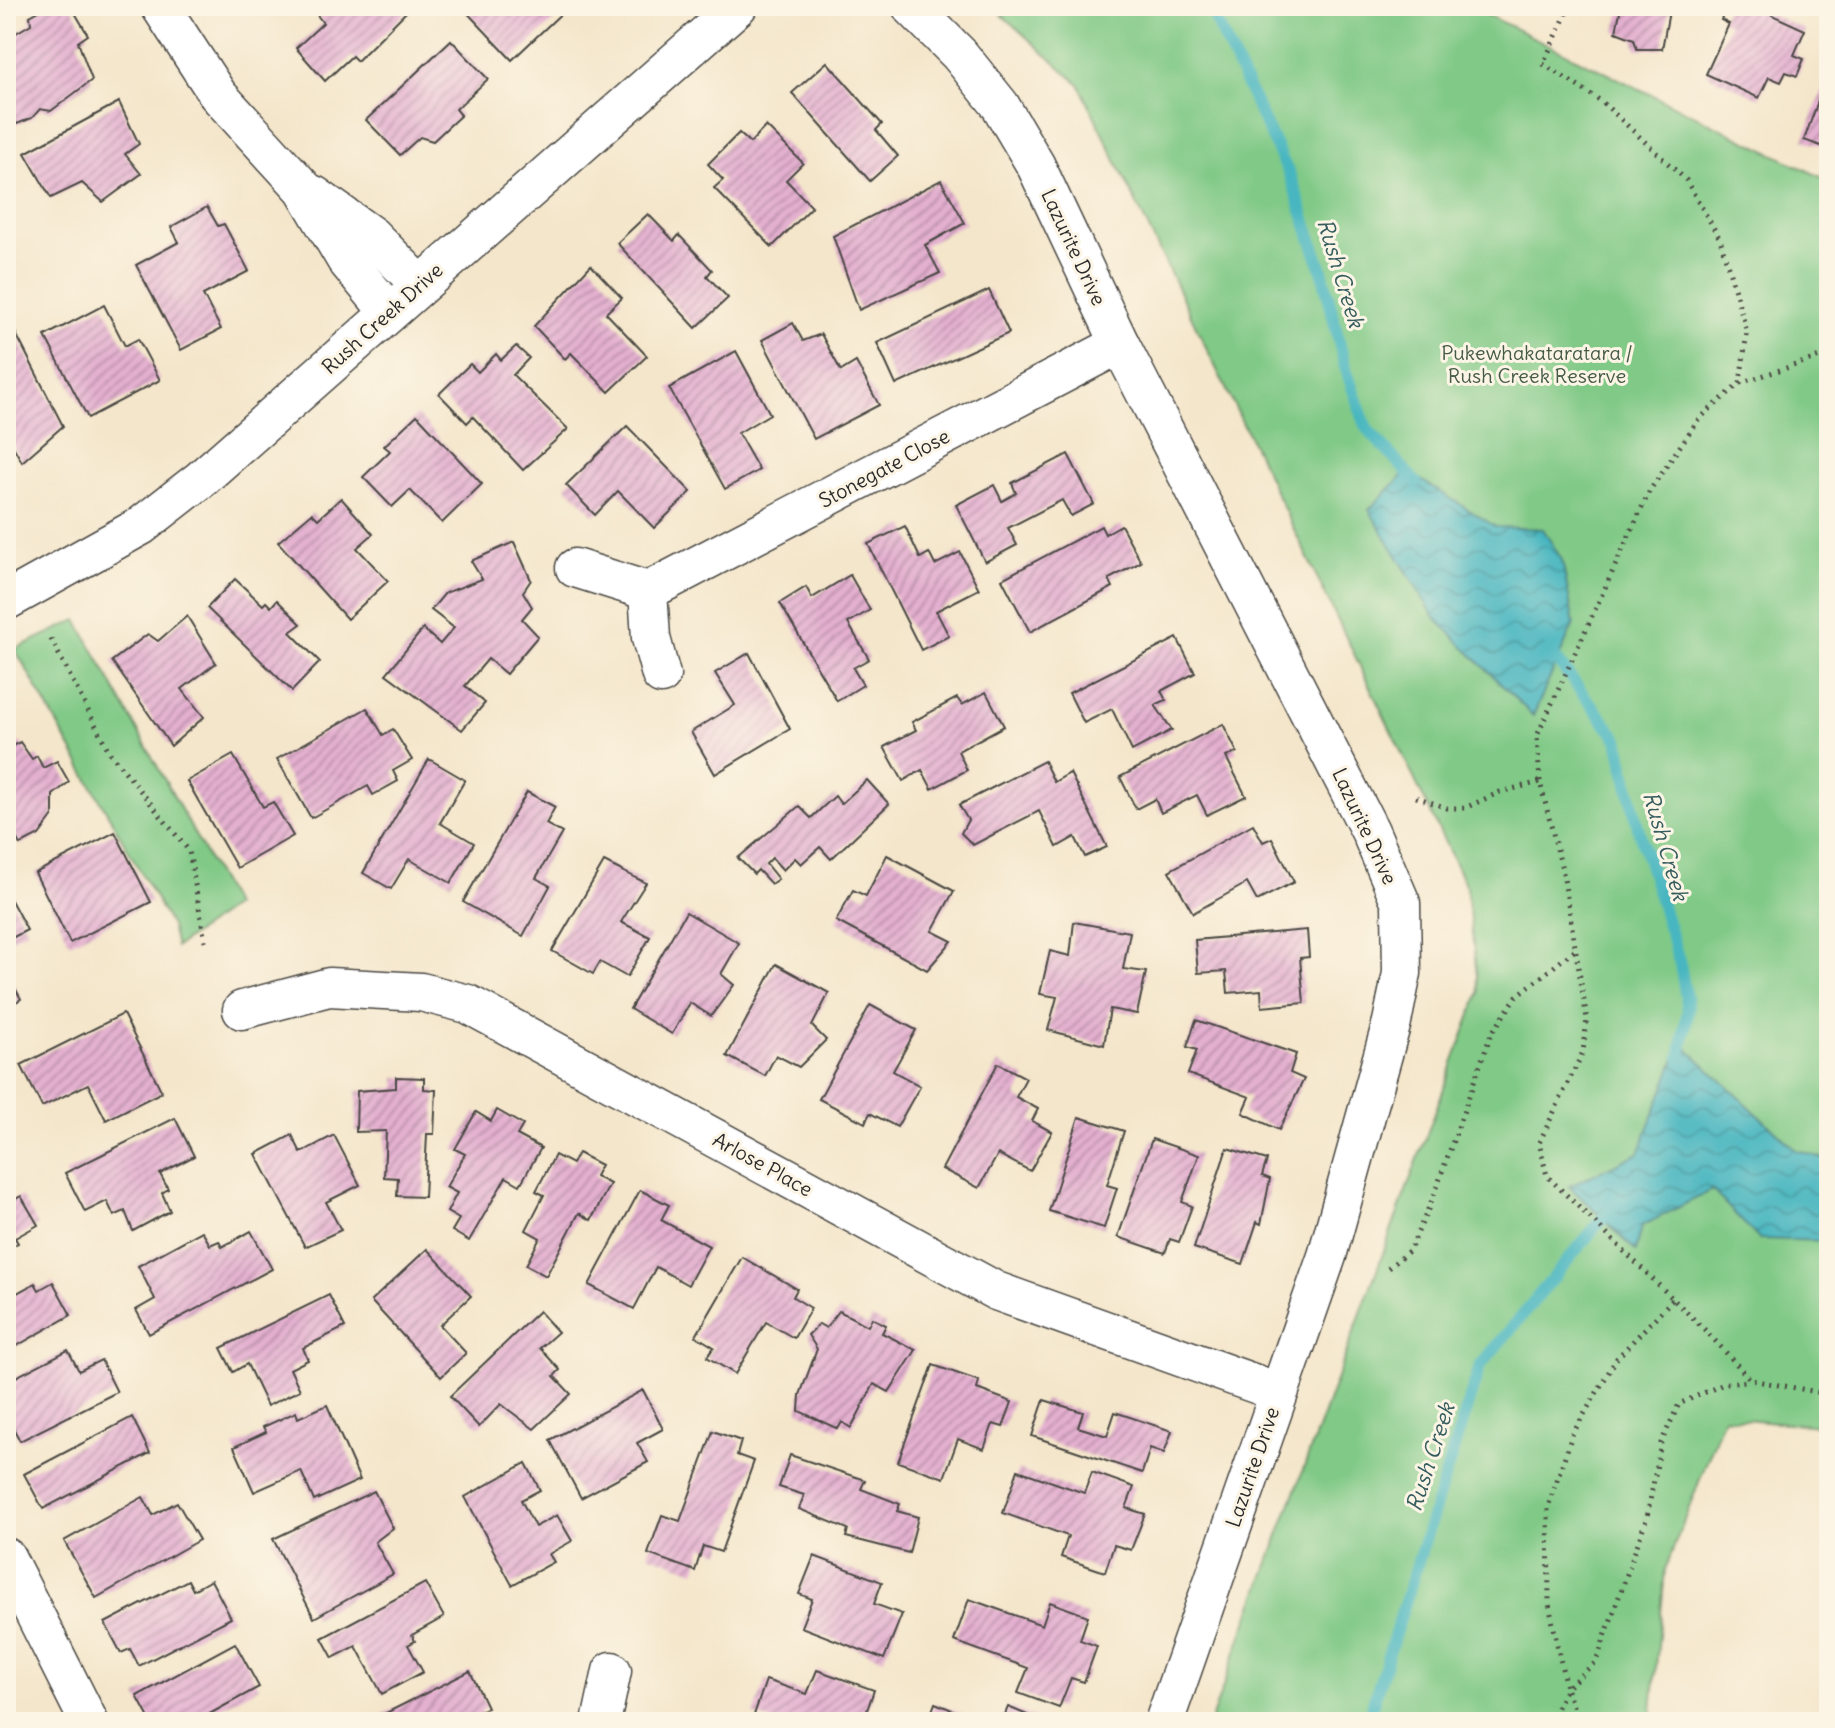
<svg xmlns="http://www.w3.org/2000/svg" width="1835" height="1728" viewBox="0 0 1835 1728" font-family="Delius,sans-serif">
<style>
.park{fill:#80c986;stroke:#567a58;stroke-width:2}
.water{fill:url(#water-waves);stroke:#397076;stroke-width:2}
.lines{fill:none;stroke-linecap:round;stroke-linejoin:round}
.stream{stroke:#47b6c0;stroke-width:12}
.building{fill:url(#building-hatch)}
.minor-casing{stroke:#494743;stroke-width:41}
.path{stroke:#494743;stroke-width:5;stroke-dasharray:2 6;stroke-linecap:butt}
.minor{stroke:#fff;stroke-width:38}
.labels{text-anchor:middle;dominant-baseline:central;stroke-width:6;stroke-linejoin:round;paint-order:stroke}
.street-label{font-size:20px;fill:#2b2b2b;stroke:#fcf5e5}
.park-label{font-size:20px;fill:#445a46;stroke:#fcf5e5}
.water-label{font-size:22px;font-style:italic;fill:#355c5f;stroke:#fcf5e5}
</style>
<defs>
<pattern id="water-waves" width="16" height="10" patternUnits="userSpaceOnUse" patternTransform="scale(2)"><rect width="16" height="10" fill="#47b6c0"/><path d="M0 5q4-4 8 0t8 0" fill="none" stroke="#3b949c"/></pattern>
<pattern id="building-hatch" width="6" height="6" patternUnits="userSpaceOnUse" patternTransform="scale(2)"><rect width="6" height="6" fill="#e4b0d0"/><path d="M-1 1l2-2M0 6l6-6M5 7l2-2" fill="none" stroke="#b98fa9"/></pattern>
</defs>
<rect width="100%" height="100%" fill="#fcf5e5"/>
<filter id="ink" filterUnits="userSpaceOnUse"><feTurbulence type="fractalNoise" baseFrequency=".0125" numOctaves="2"/><feDisplacementMap in="SourceGraphic" scale="16" xChannelSelector="R" yChannelSelector="G"/><feConvolveMatrix kernelMatrix="1 2 1 2 8 2 1 2 1" color-interpolation-filters="sRGB"/></filter>
<filter id="wash" filterUnits="userSpaceOnUse"><feTurbulence type="fractalNoise" baseFrequency=".006" numOctaves="4" result="noise"/><feDisplacementMap in="SourceGraphic" scale="32" xChannelSelector="R" yChannelSelector="G"/><feGaussianBlur stdDeviation="1.8" result="paint"/><feColorMatrix in="noise" values="0 0 0 0 0 0 0 0 0 0 0 0 0 0 0 0 0 1.4 0 .05"/><feComposite in="paint" operator="in"/></filter>
<g filter="url(#wash)">
<rect width="100%" height="100%" fill="#f4e6cb"/>
<g class="park">
<polygon points="992,6 1469,6 1829,181 1829,1427 1724,1417 1665,1570 1651,1722 1210,1722 1479,993 1466,886 1079,84"/>
<polygon points="77,620 234,906 176,947 171,926 15,649"/>
</g>
<g class="water">
<polygon points="1407,471 1496,527 1543,529 1562,560 1574,624 1533,716 1435,618 1369,510"/>
<polygon points="1681,1043 1796,1150 1829,1160 1829,1241 1759,1239 1712,1190 1642,1226 1636,1251 1569,1186 1639,1153"/>
</g>
<g class="lines">
<g class="stream">
<polyline points="1209,6 1291,178 1322,270 1345,367 1367,429 1416,482"/>
<polyline points="1549,650 1618,739 1638,828 1680,964 1688,1009 1680,1058"/>
<polyline points="1367,1722 1480,1366 1612,1207"/>
</g>
</g>
<g id="blocks">
<g class="building">
<polygon points="48,6 71,6 88,35 78,42 92,80 51,111 40,109 32,118 17,124 10,115 6,117 6,39 31,24 30,16"/>
<polygon points="327,6 412,6 357,61 352,56 325,81 296,48 323,23 317,15"/>
<polygon points="461,6 569,6 512,60"/>
<polygon points="1621,6 1670,6 1662,49 1637,49 1634,39 1616,32"/>
<polygon points="1727,6 1775,6 1772,15 1805,30 1794,55 1804,59 1797,76 1786,72 1781,82 1769,77 1759,98 1706,74 1729,24 1721,20"/>
<polygon points="451,40 488,79 456,109 461,115 433,141 420,137 400,155 366,120"/>
<polygon points="827,62 882,124 876,130 898,156 870,181 792,93"/>
<polygon points="1829,71 1829,149 1804,140"/>
<polygon points="119,102 139,144 125,154 141,174 103,202 82,183 51,198 25,153"/>
<polygon points="766,126 803,163 786,180 812,207 772,247 714,188 723,180 708,164 739,133 750,143"/>
<polygon points="941,180 965,223 925,245 940,273 859,310 833,236"/>
<polygon points="207,207 218,226 224,224 249,271 203,295 221,329 181,350 136,265 179,242 171,227"/>
<polygon points="648,214 674,241 679,235 712,270 707,276 728,298 696,328 617,243"/>
<polygon points="591,265 622,298 606,313 647,356 609,392 571,353 565,359 534,326"/>
<polygon points="989,290 1009,333 896,385 877,343"/>
<polygon points="104,305 125,346 138,339 160,380 88,418 45,336"/>
<polygon points="6,314 63,426 22,462 6,434"/>
<polygon points="793,323 803,341 821,334 841,371 856,362 879,405 814,439 762,340"/>
<polygon points="516,346 529,358 513,375 568,429 523,470 473,417 467,423 439,394 470,364 478,372 496,354 501,360"/>
<polygon points="736,351 770,414 738,433 759,470 725,489 669,388"/>
<polygon points="417,415 482,484 442,523 410,490 392,507 363,477 390,451 384,446"/>
<polygon points="627,426 691,492 654,528 618,491 595,515 566,485"/>
<polygon points="1068,454 1094,504 1071,516 1062,500 1008,528 1017,545 985,562 956,505 994,485 1002,501 1016,493 1012,483"/>
<polygon points="341,498 373,534 357,548 388,581 347,619 278,542 312,513 318,519"/>
<polygon points="1121,525 1141,562 1109,579 1113,587 1030,632 1002,579 1101,526 1105,534"/>
<polygon points="905,526 920,558 929,553 935,565 960,552 979,589 936,611 949,636 921,650 868,544"/>
<polygon points="514,542 531,580 523,592 532,607 522,619 538,636 506,674 488,659 465,686 485,703 462,730 386,674 423,629 440,644 454,628 431,610 445,593 482,579 471,561"/>
<polygon points="850,575 870,610 848,623 869,659 853,668 863,685 837,701 780,603 806,587 812,598"/>
<polygon points="235,579 263,605 266,602 271,607 277,600 301,624 290,632 320,662 292,691 207,608"/>
<polygon points="187,616 216,663 182,689 204,717 171,746 112,661 148,634 158,641"/>
<polygon points="1177,638 1195,673 1161,691 1166,700 1155,705 1172,730 1132,751 1112,709 1084,723 1069,693"/>
<polygon points="749,653 790,729 715,774 691,732 735,705 715,673"/>
<polygon points="986,692 1004,726 958,751 967,770 932,789 922,770 903,781 884,747 916,730 912,722 957,698 962,705"/>
<polygon points="367,708 383,735 393,729 412,760 393,771 398,781 373,795 368,786 311,818 277,759"/>
<polygon points="1223,724 1237,752 1226,757 1246,796 1207,815 1197,795 1161,813 1155,799 1136,809 1120,777"/>
<polygon points="6,737 12,746 20,742 32,759 37,756 43,768 57,761 69,782 53,795 53,816 39,835 20,845 6,818"/>
<polygon points="233,755 263,807 273,802 293,836 237,868 187,781"/>
<polygon points="429,759 465,780 440,823 474,843 451,883 409,859 391,889 363,873"/>
<polygon points="1044,761 1054,782 1070,773 1107,847 1085,857 1075,837 1057,847 1039,811 973,845 961,833 968,820 959,805"/>
<polygon points="867,780 889,804 831,859 820,847 801,864 795,858 783,870 772,858 766,864 778,879 771,884 758,870 754,874 738,858 799,806 811,818 835,796 841,804"/>
<polygon points="527,792 555,807 546,824 562,833 536,878 550,886 523,936 463,902"/>
<polygon points="1253,824 1263,842 1272,838 1294,882 1257,901 1247,883 1193,913 1169,871"/>
<polygon points="115,832 151,902 70,943 35,873"/>
<polygon points="887,855 954,891 932,931 952,941 927,970 836,921 853,890 866,896"/>
<polygon points="604,862 646,883 621,922 650,937 627,977 600,962 593,974 552,951"/>
<polygon points="6,891 27,930 6,941"/>
<polygon points="686,912 739,943 721,974 734,985 711,1016 690,1003 672,1034 630,1009"/>
<polygon points="1074,922 1130,932 1123,969 1146,972 1137,1014 1110,1009 1104,1045 1048,1030 1057,997 1040,994 1050,951 1070,956"/>
<polygon points="1307,930 1309,957 1300,958 1304,1003 1262,1007 1261,990 1228,993 1226,971 1198,973 1195,940"/>
<polygon points="776,964 829,993 812,1026 826,1040 799,1067 776,1055 765,1076 727,1056"/>
<polygon points="6,971 21,999 6,1008"/>
<polygon points="870,1005 916,1030 893,1071 920,1086 897,1127 870,1113 865,1123 819,1099"/>
<polygon points="123,1014 162,1092 106,1120 88,1084 42,1107 21,1065"/>
<polygon points="1196,1020 1296,1054 1290,1073 1304,1079 1279,1130 1243,1113 1250,1097 1188,1074 1197,1050 1187,1047"/>
<polygon points="998,1063 1026,1078 1016,1097 1038,1109 1032,1121 1052,1132 1030,1171 998,1154 979,1188 942,1169"/>
<polygon points="396,1077 424,1078 424,1089 436,1090 434,1134 427,1134 424,1197 397,1196 398,1178 384,1177 386,1131 356,1132 357,1091 396,1088"/>
<polygon points="497,1110 523,1125 517,1135 541,1148 520,1185 506,1177 469,1241 452,1231 459,1219 447,1212 457,1193 446,1187 465,1154 455,1149 476,1112 491,1121"/>
<polygon points="1079,1117 1124,1131 1107,1185 1117,1188 1104,1228 1049,1211"/>
<polygon points="175,1118 194,1156 160,1174 168,1189 162,1193 170,1211 133,1231 125,1211 114,1216 107,1201 85,1212 65,1173"/>
<polygon points="292,1135 301,1153 334,1135 360,1185 326,1202 341,1230 305,1247 256,1154"/>
<polygon points="1152,1139 1199,1155 1182,1202 1192,1206 1179,1242 1170,1239 1165,1253 1118,1237"/>
<polygon points="1227,1148 1267,1160 1262,1176 1270,1179 1261,1224 1257,1222 1243,1264 1194,1248"/>
<polygon points="578,1153 601,1165 595,1176 610,1184 591,1220 579,1213 546,1276 526,1265 540,1238 526,1230 544,1195 536,1191 555,1155 572,1164"/>
<polygon points="640,1190 669,1205 661,1220 709,1246 688,1285 656,1267 634,1309 589,1285"/>
<polygon points="21,1196 38,1225 15,1238 18,1243 6,1250 6,1204"/>
<polygon points="202,1231 210,1245 219,1241 222,1247 251,1231 272,1269 149,1334 136,1310 155,1299 138,1266"/>
<polygon points="427,1249 471,1296 440,1325 466,1353 441,1377 371,1301"/>
<polygon points="742,1257 797,1289 793,1297 811,1308 794,1338 766,1322 735,1374 707,1357 714,1347 696,1336"/>
<polygon points="53,1282 71,1315 6,1352 6,1299 35,1283 39,1290"/>
<polygon points="329,1295 345,1327 303,1348 308,1360 290,1369 300,1390 267,1406 247,1364 233,1372 221,1348"/>
<polygon points="539,1311 558,1332 540,1348 560,1370 554,1376 571,1394 534,1429 501,1404 479,1427 450,1396"/>
<polygon points="839,1311 868,1326 872,1318 886,1325 882,1333 916,1350 889,1392 874,1384 851,1428 842,1422 838,1429 799,1411 800,1395 817,1349 808,1335 819,1324 826,1328"/>
<polygon points="68,1350 79,1371 101,1360 117,1392 20,1441 6,1414 6,1382"/>
<polygon points="933,1365 979,1381 977,1389 1012,1402 1003,1427 993,1424 984,1449 958,1439 944,1478 898,1462"/>
<polygon points="643,1390 663,1429 637,1443 648,1462 581,1498 550,1440"/>
<polygon points="1044,1400 1083,1412 1078,1427 1107,1436 1115,1412 1172,1431 1164,1453 1150,1448 1142,1473 1032,1436"/>
<polygon points="327,1405 360,1480 314,1501 301,1471 254,1492 234,1447 266,1432 263,1427 296,1412 298,1418"/>
<polygon points="132,1417 150,1453 43,1509 24,1474"/>
<polygon points="713,1431 741,1441 737,1455 754,1461 721,1552 703,1546 695,1571 648,1554 662,1515 680,1521"/>
<polygon points="790,1455 865,1480 861,1489 900,1504 897,1511 918,1517 909,1553 846,1537 848,1529 799,1509 804,1495 779,1487"/>
<polygon points="526,1463 540,1490 521,1500 535,1527 557,1515 572,1541 549,1554 554,1562 512,1585 465,1497"/>
<polygon points="1018,1470 1084,1493 1092,1472 1134,1487 1126,1508 1145,1514 1131,1550 1114,1545 1105,1572 1061,1557 1068,1536 1003,1513"/>
<polygon points="374,1491 393,1528 375,1542 393,1574 314,1618 273,1539"/>
<polygon points="143,1497 153,1515 177,1502 199,1540 96,1598 64,1541"/>
<polygon points="814,1556 882,1582 874,1604 902,1614 884,1659 801,1627 812,1599 799,1594"/>
<polygon points="188,1580 193,1590 211,1580 231,1618 139,1666 130,1649 121,1653 105,1623"/>
<polygon points="425,1583 444,1617 412,1635 415,1641 408,1645 423,1672 382,1694 356,1646 333,1658 322,1638"/>
<polygon points="969,1599 1042,1625 1050,1602 1088,1616 1080,1640 1097,1646 1084,1682 1071,1678 1059,1708 1018,1693 1028,1668 954,1641"/>
<polygon points="235,1643 259,1687 195,1722 151,1722 137,1696"/>
<polygon points="817,1670 874,1690 863,1722 773,1722 754,1715 766,1680 807,1694"/>
<polygon points="470,1671 487,1707 480,1711 485,1722 368,1722"/>
<polygon points="935,1703 982,1722 928,1722"/>
<polygon points="1008,1707 1044,1722 1002,1722"/>
</g>
</g>
</g>
<g filter="url(#ink)">
<use href="#blocks" fill-opacity="0" stroke="#494743" stroke-width="2"/>
<g class="lines">
<defs>
<g id="minor">
<polyline points="160,6 218,95 304,189 346,260 389,312"/>
<polyline points="911,6 959,54 1000,105 1036,166 1120,344 1370,831 1401,903 1402,973 1392,1022 1327,1256 1164,1722"/>
<polyline points="314,195 372,236 419,284"/>
<polyline points="575,568 648,591"/>
<polyline points="6,601 141,526 200,480 738,6"/>
<polyline points="661,675 651,638 648,591 1120,344"/>
<polyline points="242,1010 329,987 421,992 468,1004 996,1291 1278,1392"/>
<polyline points="6,1557 89,1722"/>
<polyline points="601,1722 612,1671"/>
</g>
</defs>
<use href="#minor" class="minor-casing"/>
<g class="path">
<polyline points="1570,6 1543,64 1601,101 1686,180 1720,239 1747,332 1740,383 1698,420 1650,490 1537,736 1540,782 1563,873 1587,1019 1583,1052 1539,1143 1547,1176 1708,1333 1751,1380 1829,1394"/>
<polyline points="1740,383 1829,354"/>
<polyline points="51,639 110,753 189,851 205,941"/>
<polyline points="1416,797 1447,808 1465,808 1500,792 1540,782"/>
<polyline points="1388,1268 1410,1250 1433,1198 1491,1034 1517,996 1576,949"/>
<polyline points="1550,1722 1566,1688 1549,1604 1548,1507 1572,1435 1617,1358 1673,1299"/>
<polyline points="1579,1722 1566,1688 1596,1662 1647,1517 1661,1443 1679,1404 1726,1383 1750,1381"/>
</g>
<use href="#minor" class="minor"/>
</g>
</g>
<g class="labels">
<g class="street-label">
<text transform="translate(1074 247) rotate(65)">Lazurite Drive</text>
<text transform="translate(382 318) rotate(-42)">Rush Creek Drive</text>
<text transform="translate(884 468) rotate(-28)">Stonegate Close</text>
<text transform="translate(1365 826) rotate(65)">Lazurite Drive</text>
<text transform="translate(763 1164) rotate(29)">Arlose Place</text>
<text transform="translate(1252 1467) rotate(-71)">Lazurite Drive</text>
</g>
<g class="park-label">
<text x="1537" y="352">Pukewhakataratara /<tspan x="1537" dy="23">Rush Creek Reserve</tspan></text>
</g>
<g class="water-label">
<text transform="translate(1341 273) rotate(73)">Rush Creek</text>
<text transform="translate(1666 846) rotate(74)">Rush Creek</text>
<text transform="translate(1430 1457) rotate(-72)">Rush Creek</text>
</g>
</g>
<rect width="1835" height="1728" fill="none" stroke="#fcf5e5" stroke-width="32"/>
</svg>
